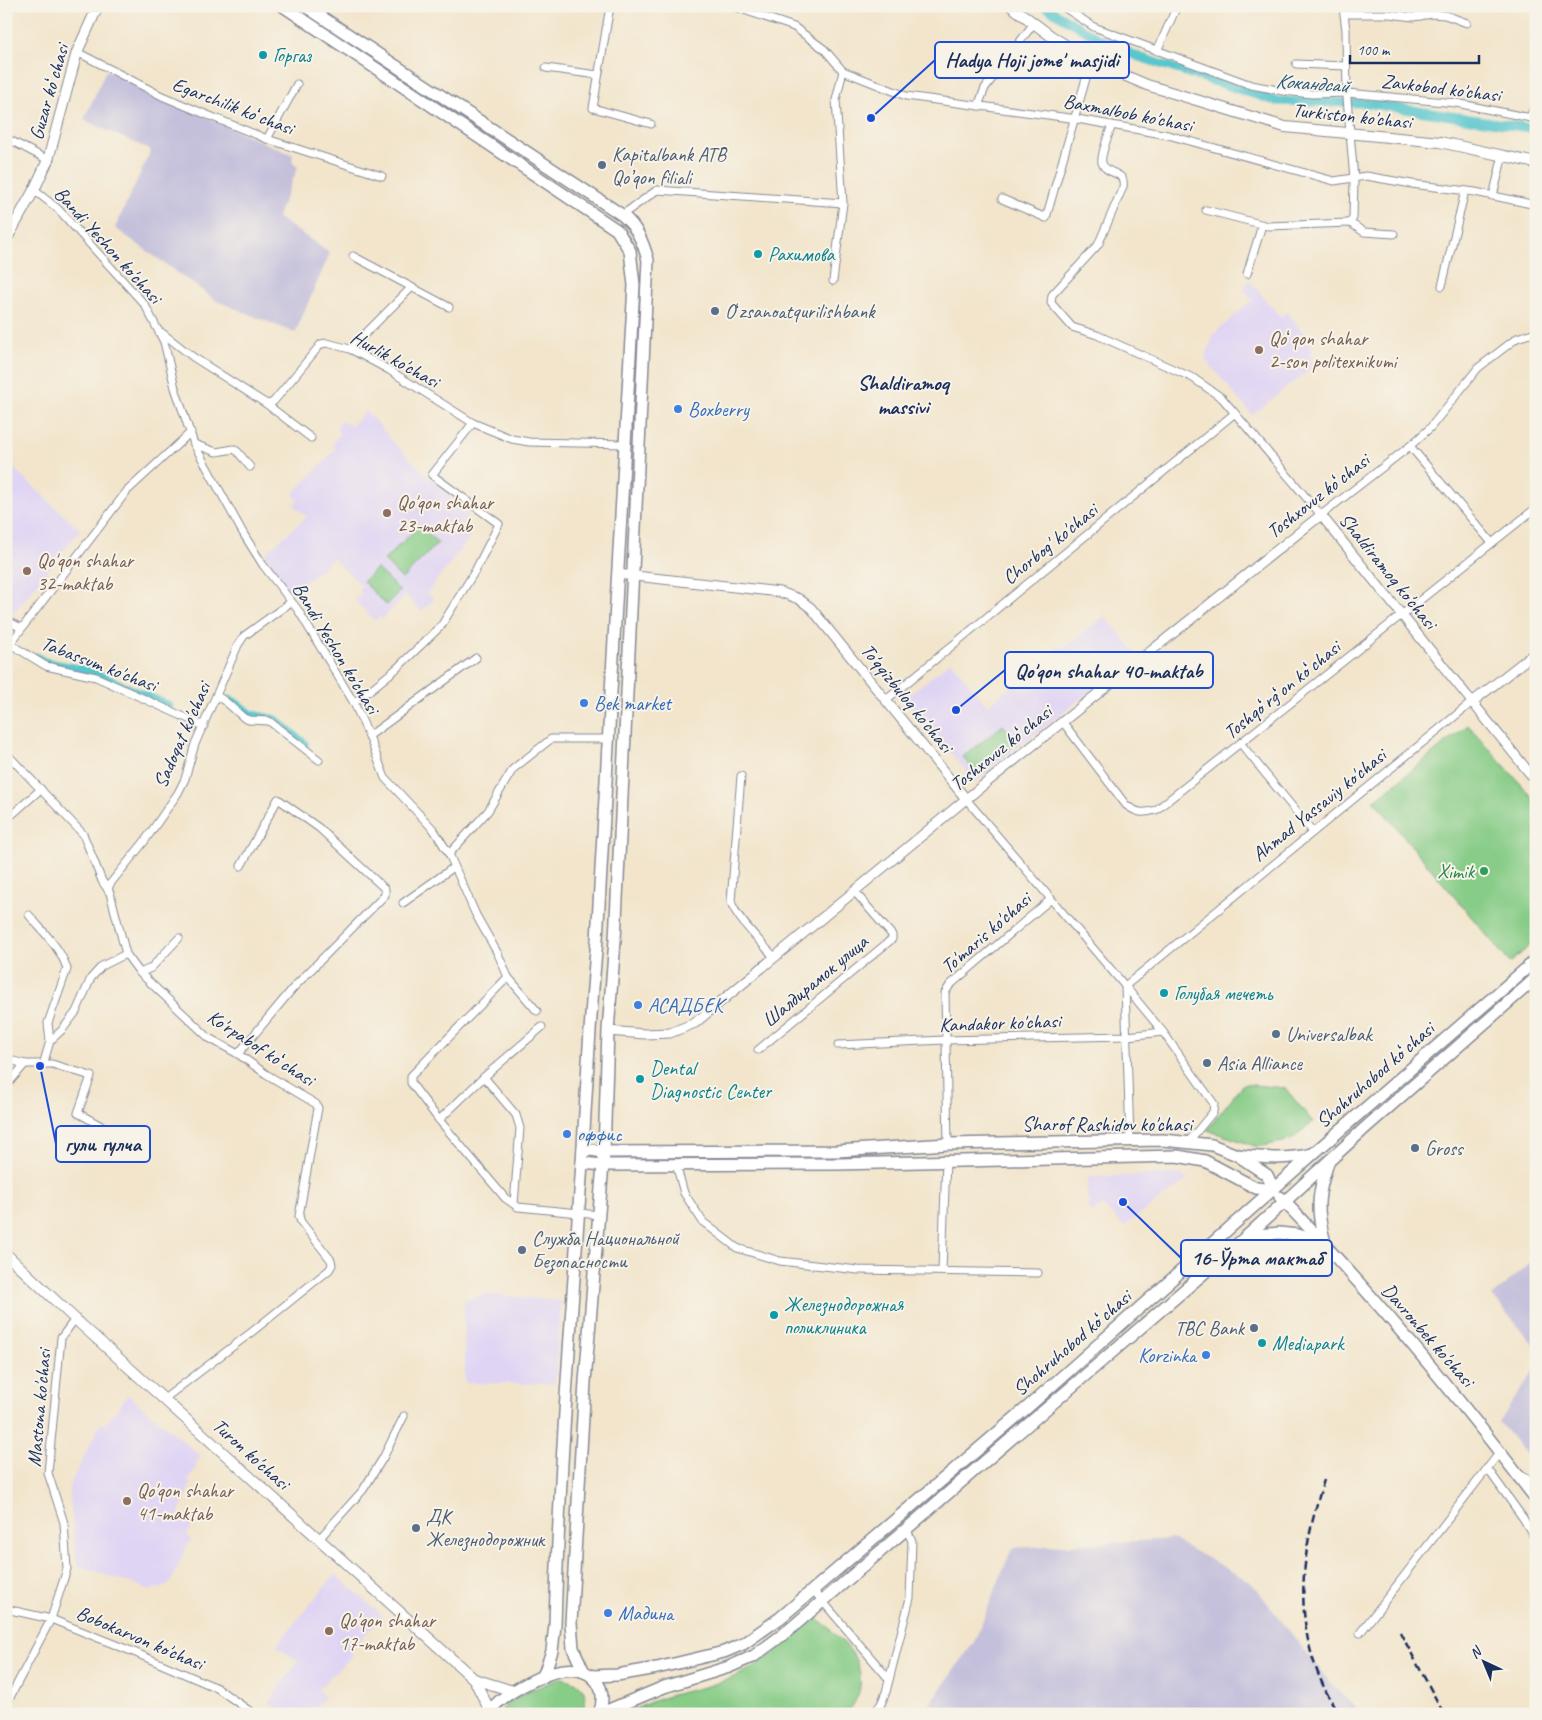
<svg xmlns="http://www.w3.org/2000/svg" width="1542" height="1720" viewBox="0 0 1542 1720" font-family="Caveat,sans-serif">
<style>
.built{fill:#e0d4f4}
.industrial{fill:#c4c0db}
.green{fill:#87cc87;stroke:#517e72}
.lines{fill:none;stroke-linecap:round;stroke-linejoin:round}
.canal{stroke:#58c6cd;stroke-width:9}
.minor-casing{stroke:#868a95;stroke-width:9}
.tertiary-casing{stroke:#868a95;stroke-width:11}
.secondary-casing{stroke:#868a95;stroke-width:12}
.primary-casing{stroke:#868a95;stroke-width:14}
.trunk-casing{stroke:#868a95;stroke-width:14}
.minor{stroke:#fff;stroke-width:7}
.tertiary{stroke:#fff;stroke-width:9}
.secondary{stroke:#fff;stroke-width:10}
.primary{stroke:#fff;stroke-width:11}
.trunk{stroke:#fff;stroke-width:11}
.rail{stroke:#1b2f5e;stroke-width:2.5;stroke-dasharray:8 4;stroke-linecap:butt}
.culture-dot{fill:#0f9aa8;stroke:#f7f3e8;stroke-width:2}
.service-dot{fill:#5c6f8a;stroke:#f7f3e8;stroke-width:2}
.education-dot{fill:#8d6e63;stroke:#f7f3e8;stroke-width:2}
.shop-dot{fill:#3f7fe0;stroke:#f7f3e8;stroke-width:2}
.leisure-dot{fill:#2e9e5b;stroke:#f7f3e8;stroke-width:2}
.labels{text-anchor:middle;dominant-baseline:central;stroke-width:4;stroke-linejoin:round;paint-order:stroke}
.culture-label{font-size:20px;fill:#0d838f;stroke:#f7f3e8;text-anchor:start}
.street-label{font-size:20px;fill:#1b2f5e;stroke:#f7f3e8}
.service-label{font-size:20px;fill:#4e5e75;stroke:#f7f3e8;text-anchor:start}
.education-label{font-size:20px;fill:#785e54;stroke:#f7f3e8;text-anchor:start}
.shop-label{font-size:20px;fill:#366cbe;stroke:#f7f3e8;text-anchor:start}
.leisure-label{font-size:20px;fill:#27864d;stroke:#f7f3e8;text-anchor:end}
.water-label{font-size:21px;font-style:italic;fill:#2a557a;stroke:#f7f3e8}
.neighbourhood-label{font-size:21px;font-weight:bold;fill:#1b2f5e;stroke:#f7f3e8}
.leader{fill:none;stroke:#1d4ed8;stroke-width:2}
.callout-dot{fill:#1d4ed8;stroke:#f7f3e8;stroke-width:2}
.callout{fill:#f7f3e8;stroke:#1d4ed8;stroke-width:2}
.callout-label{font-size:21px;text-anchor:middle;font-weight:bold;fill:#1b2f5e}
</style>
<rect width="100%" height="100%" fill="#f7f3e8"/>
<filter id="ink" filterUnits="userSpaceOnUse"><feTurbulence type="fractalNoise" baseFrequency=".02" numOctaves="2"/><feDisplacementMap in="SourceGraphic" scale="10" xChannelSelector="R" yChannelSelector="G"/><feConvolveMatrix kernelMatrix="1 2 1 2 8 2 1 2 1" color-interpolation-filters="sRGB"/></filter>
<filter id="wash" filterUnits="userSpaceOnUse"><feTurbulence type="fractalNoise" baseFrequency=".0096" numOctaves="4" result="noise"/><feDisplacementMap in="SourceGraphic" scale="20" xChannelSelector="R" yChannelSelector="G"/><feGaussianBlur stdDeviation="1.12" result="paint"/><feColorMatrix in="noise" values="0 0 0 0 0 0 0 0 0 0 0 0 0 0 0 0 0 1.4 0 .05"/><feComposite in="paint" operator="in"/></filter>
<g filter="url(#wash)">
<rect width="100%" height="100%" fill="#f2e5cc"/>
<g class="built">
<polygon points="1249,280 1280,317 1287,312 1311,342 1312,368 1252,415 1205,359 1214,334 1252,300 1244,289"/>
<polygon points="366,411 397,446 423,472 472,510 460,527 471,536 427,593 434,599 422,611 406,596 382,619 379,617 375,621 355,600 362,594 359,590 362,586 333,558 291,594 265,553 307,517 294,505 298,500 293,494 336,449 332,445 340,433 336,429 341,421 352,426"/>
<polygon points="6,461 80,530 11,616 6,612"/>
<polygon points="1105,616 1137,654 975,782 905,698 951,661 987,706 1061,645 1063,649"/>
<polygon points="1181,1174 1187,1180 1124,1226 1102,1205 1092,1213 1088,1208 1089,1199 1087,1197 1088,1177"/>
<polygon points="484,1294 561,1301 555,1384 465,1383 464,1300"/>
<polygon points="128,1395 201,1456 195,1464 197,1467 187,1481 191,1483 178,1516 193,1522 187,1536 191,1538 170,1583 161,1589 155,1587 153,1591 77,1565 69,1487 101,1423 105,1425"/>
<polygon points="335,1574 383,1616 349,1652 353,1655 318,1689 324,1698 311,1712 305,1710 301,1714 285,1714 269,1702 298,1661 276,1646"/>
</g>
<g class="industrial">
<polygon points="106,70 175,104 293,155 292,161 298,167 277,217 330,253 295,333 217,301 115,228 151,150 84,120"/>
<polygon points="1536,1258 1536,1347 1492,1296"/>
<polygon points="1536,1368 1536,1466 1499,1422"/>
<polygon points="1172,1539 1251,1582 1331,1684 1362,1714 923,1714 974,1642 1012,1548"/>
</g>
<g class="green">
<polygon points="420,525 438,543 402,579 384,560"/>
<polygon points="376,568 400,591 386,605 363,581"/>
<polygon points="1003,725 1018,743 978,775 963,757"/>
<polygon points="1468,725 1536,801 1536,940 1510,963 1374,801"/>
<polygon points="1243,1084 1285,1088 1313,1122 1291,1140 1258,1147 1207,1130"/>
<path d="M816 1616C826 1626 845 1642 852 1653 865 1674 863 1696 846 1714H628C657 1694 694 1692 726 1680 759 1669 790 1639 816 1616Z"/>
<path d="M562 1678C582 1681 593 1695 580 1714H499C510 1696 536 1689 555 1680Z"/>
</g>
<g class="lines">
<g class="canal">
<polyline points="1044,6 1102,41 1139,57 1275,101 1366,103 1536,129"/>
<polyline points="36,657 44,662 88,671 169,706"/>
<polyline points="231,700 252,715 276,720 304,744"/>
</g>
</g>
</g>
<g filter="url(#ink)">
<g class="lines">
<defs>
<g id="minor">
<polyline points="610,6 593,108 651,124"/>
<polyline points="732,6 794,27 824,49 843,71 906,96 1077,119 1168,135 1334,181 1366,176 1412,184 1475,192 1536,205"/>
<polyline points="1062,6 1094,27 1251,85 1283,91 1312,94 1347,93 1456,103 1536,119"/>
<polyline points="1343,6 1346,30 1347,98 1354,179 1353,218 1350,223"/>
<polyline points="1419,6 1420,16"/>
<polyline points="1344,14 1389,14 1413,17 1432,14 1445,15 1467,23"/>
<polyline points="1157,51 1177,6"/>
<polyline points="77,52 162,96 205,114 267,139 382,176"/>
<polyline points="1296,64 1346,66"/>
<polyline points="546,68 598,75"/>
<polyline points="978,106 985,88 1034,23"/>
<polyline points="1530,117 1536,103"/>
<path d="M1112 125C1109 134 1100 155 1102 163 1107 176 1126 170 1123 187L1098 245 1052 295 1051 303 1072 327 1097 335 1193 378 1222 398 1321 515 1410 446 1430 428 1478 368 1517 338 1536 332"/>
<polyline points="6,138 48,160"/>
<polyline points="267,139 297,84"/>
<polyline points="34,190 58,209 145,305 164,342 175,388 194,444 243,533 263,565 298,610 354,703 369,736 385,778 434,830 449,854 476,915 498,954 508,977 411,1076 411,1083 439,1120 505,1198 518,1207 599,1215"/>
<polyline points="1493,196 1503,155"/>
<polyline points="1002,199 1046,218 1091,61"/>
<polyline points="1206,210 1268,226 1350,223"/>
<polyline points="622,215 657,190 843,203"/>
<polyline points="1350,223 1364,232 1394,234"/>
<polyline points="353,256 449,307"/>
<polyline points="1247,274 1262,225"/>
<polyline points="833,281 843,203 836,100 843,71"/>
<polyline points="1442,286 1465,191"/>
<polyline points="161,332 193,357 265,403 270,404 274,401 321,344 327,343 350,349 389,370 473,423 512,439 529,442 625,444"/>
<polyline points="350,349 411,288"/>
<polyline points="265,403 311,438"/>
<polyline points="194,444 216,452 234,449 238,452 250,467"/>
<polyline points="1410,446 1492,543"/>
<polyline points="6,620 21,628"/>
<polyline points="10,644 46,666 96,677 204,726"/>
<polyline points="6,649 127,491 191,432"/>
<polyline points="217,696 226,702 244,718 249,720 269,721 319,760"/>
<polyline points="886,700 1235,413"/>
<polyline points="354,703 396,669 441,626 475,571 499,524 432,475 473,423"/>
<path d="M1062 721 1126 805C1137 813 1143 814 1156 810L1536 508"/>
<polyline points="369,736 476,658"/>
<polyline points="1241,744 1313,832"/>
<polyline points="6,753 83,834 102,881 110,893 126,954 140,973 209,1038 238,1054 266,1074 316,1104 318,1108 299,1216 301,1222 331,1260 332,1265 329,1270 253,1331 164,1399"/>
<path d="M741 776 731 901C734 916 763 944 774 957"/>
<polyline points="966,799 1125,986 1130,1140"/>
<polyline points="6,820 41,789"/>
<polyline points="449,854 488,811 513,769 551,739 608,739"/>
<polyline points="108,890 110,884 144,842 178,793 185,779 195,744 238,645 244,636 291,602"/>
<polyline points="403,903 454,867"/>
<path d="M29 915C42 931 61 948 67 969L48 1023 50 1041"/>
<polyline points="140,973 151,968 179,938"/>
<polyline points="508,977 537,1011"/>
<polyline points="838,1045 945,1040 1127,1036 1163,1032"/>
<polyline points="758,1050 892,939 892,935 854,891"/>
<polyline points="238,1054 294,987 385,895 385,889 319,828 278,799 241,866"/>
<polyline points="6,1059 25,1064 52,1064 91,1076 78,1113 121,1137"/>
<polyline points="43,1065 50,1041 62,1030 76,1012 91,978 102,966 126,954"/>
<polyline points="484,1077 516,1115 520,1128 514,1204"/>
<polyline points="6,1086 25,1064"/>
<polyline points="439,1120 484,1077 542,1027"/>
<polyline points="1189,1141 1213,1112 1214,1104 1163,1032 1125,986 1471,703"/>
<polyline points="948,1144 945,993 950,985 1051,899"/>
<polyline points="676,1164 684,1193 703,1222 737,1248 780,1261 858,1270 1038,1273"/>
<polyline points="942,1271 946,1160"/>
<polyline points="1487,1468 1523,1518 1536,1540"/>
<polyline points="1521,1475 1536,1484"/>
<polyline points="319,1539 363,1490 383,1458 404,1416"/>
<polyline points="813,1590 889,1679"/>
<polyline points="6,1609 51,1619 136,1653 217,1688 254,1714"/>
<polyline points="1360,1633 1500,1452"/>
<polyline points="6,1705 51,1619 67,1569 64,1523 48,1473 61,1338 75,1319"/>
<polyline points="873,1714 881,1704 886,1692 910,1598 912,1541 906,1528"/>
</g>
<g id="tertiary">
<polyline points="617,574 780,592 799,599 811,608 966,799"/>
<polyline points="1471,703 1536,652"/>
<polyline points="608,1031 645,1034 670,1033 695,1023 966,799 1321,515 1536,781"/>
</g>
<g id="secondary">
<polyline points="1011,6 1051,36 1091,61 1147,85 1285,127 1440,142 1536,163"/>
<polyline points="6,240 34,190 48,160 77,52 98,6"/>
<polyline points="6,1254 75,1319 474,1679 490,1711"/>
<polyline points="474,1679 513,1691"/>
</g>
<g id="primary">
<path d="M283 6 617 230 630 251 634 285 597 940C589 1024 586 1108 580 1192 570 1336 559 1481 555 1625L552 1651 543 1677"/>
<path d="M305 6 622 215C637 227 643 242 648 260L615 940 608 1031 604 1152 585 1382 571 1623 573 1648 584 1672"/>
<polyline points="583,1149 604,1152 837,1151 948,1144 1163,1140 1212,1145 1237,1155 1267,1175 1274,1190"/>
<polyline points="582,1163 603,1165 838,1164 1177,1156 1205,1161 1256,1188 1274,1190"/>
</g>
<g id="trunk">
<path d="M1237 1155C1264 1158 1285 1160 1312 1154"/>
<path d="M1280 1197C1371 1292 1456 1394 1536 1499"/>
<polyline points="1247,1236 1279,1233 1298,1235 1324,1244"/>
<path d="M1325 1243C1316 1210 1317 1195 1328 1163"/>
<polyline points="592,1676 617,1675 657,1668 724,1652 743,1644 780,1618 1029,1406 1314,1153 1536,960"/>
<path d="M489 1714C495 1697 547 1671 564 1670 593 1666 609 1688 599 1714"/>
<polyline points="599,1714 664,1687 729,1667 754,1656 789,1630 1247,1236 1365,1128 1536,978"/>
</g>
</defs>
<use href="#minor" class="minor-casing"/>
<use href="#tertiary" class="tertiary-casing"/>
<use href="#secondary" class="secondary-casing"/>
<use href="#primary" class="primary-casing"/>
<use href="#trunk" class="trunk-casing"/>
<use href="#minor" class="minor"/>
<use href="#tertiary" class="tertiary"/>
<use href="#secondary" class="secondary"/>
<use href="#primary" class="primary"/>
<use href="#trunk" class="trunk"/>
<g class="rail">
<path d="M1324 1480C1298 1562 1290 1638 1339 1714"/>
<polyline points="1400,1632 1444,1714"/>
</g>
</g>
</g>
<g class="culture-dot">
<circle cx="263" cy="55" r="5"/>
<circle cx="758" cy="254" r="5"/>
<circle cx="1164" cy="993" r="5"/>
<circle cx="640" cy="1079" r="5"/>
<circle cx="774" cy="1315" r="5"/>
<circle cx="1262" cy="1343" r="5"/>
</g>
<g class="service-dot">
<circle cx="602" cy="165" r="5"/>
<circle cx="715" cy="311" r="5"/>
<circle cx="1276" cy="1034" r="5"/>
<circle cx="1207" cy="1063" r="5"/>
<circle cx="1415" cy="1148" r="5"/>
<circle cx="522" cy="1250" r="5"/>
<circle cx="1254" cy="1328" r="5"/>
<circle cx="416" cy="1528" r="5"/>
</g>
<g class="education-dot">
<circle cx="1259" cy="350" r="5"/>
<circle cx="387" cy="513" r="5"/>
<circle cx="27" cy="571" r="5"/>
<circle cx="127" cy="1501" r="5"/>
<circle cx="329" cy="1631" r="5"/>
</g>
<g class="shop-dot">
<circle cx="678" cy="409" r="5"/>
<circle cx="584" cy="703" r="5"/>
<circle cx="638" cy="1005" r="5"/>
<circle cx="567" cy="1134" r="5"/>
<circle cx="1206" cy="1355" r="5"/>
<circle cx="608" cy="1613" r="5"/>
</g>
<circle class="leisure-dot" cx="1484" cy="871" r="5"/>
<g class="labels">
<g class="culture-label">
<text x="273" y="55">Горгаз</text>
<text x="768" y="254">Рахимова</text>
<text x="1174" y="993">Голубая мечеть</text>
<text x="650" y="1068">Dental<tspan x="650" dy="23">Diagnostic Center</tspan></text>
<text x="784" y="1304">Железнодорожная<tspan x="784" dy="23">поликлиника</tspan></text>
<text x="1272" y="1343">Mediapark</text>
</g>
<g class="street-label">
<text transform="translate(1441 88) rotate(7)">Zavkobod ko'chasi</text>
<text transform="translate(49 92) rotate(-74)">Guzar koʻchasi</text>
<text transform="translate(233 106) rotate(21)">Egarchilik koʻchasi</text>
<text transform="translate(1128 113) rotate(11)">Baxmalbob ko'chasi</text>
<text transform="translate(1352 116) rotate(6)">Turkiston ko'chasi</text>
<text transform="translate(108 245) rotate(48)">Bandi Yeshon ko'chasi</text>
<text transform="translate(395 359) rotate(29)">Hurlik ko'chasi</text>
<text transform="translate(1318 496) rotate(-38)">Toshxovuz koʻchasi</text>
<text transform="translate(1050 544) rotate(-39)">Chorbog' ko'chasi</text>
<text transform="translate(1388 571) rotate(51)">Shaldiramoq ko'chasi</text>
<text transform="translate(336 648) rotate(59)">Bandi Yeshon ko'chasi</text>
<text transform="translate(99 664) rotate(21)">Tabassum ko'chasi</text>
<text transform="translate(1282 690) rotate(-39)">Toshqoʻrgʻon koʻchasi</text>
<text transform="translate(907 698) rotate(51)">To'qqizbuloq ko'chasi</text>
<text transform="translate(182 735) rotate(-66)">Sadoqat ko'chasi</text>
<text transform="translate(1001 748) rotate(-39)">Toshxovuz koʻchasi</text>
<text transform="translate(1319 805) rotate(-39)">Ahmad Yassaviy ko'chasi</text>
<text transform="translate(986 933) rotate(-41)">To'maris ko'chasi</text>
<text transform="translate(815 981) rotate(-40)">Шалдирамок улица</text>
<text transform="translate(1000 1023) rotate(-2)">Kandakor ko'chasi</text>
<text transform="translate(261 1048) rotate(33)">Ko'rpabof koʻchasi</text>
<text transform="translate(1375 1075) rotate(-41)">Shohruhobod koʻchasi</text>
<text x="1107" y="1124">Sharof Rashidov ko'chasi</text>
<text transform="translate(1428 1335) rotate(49)">Davronbek ko'chasi</text>
<text transform="translate(1072 1343) rotate(-41)">Shohruhobod koʻchasi</text>
<text transform="translate(39 1408) rotate(-85)">Mastona ko'chasi</text>
<text transform="translate(251 1454) rotate(42)">Turon ko'chasi</text>
<text transform="translate(140 1638) rotate(23)">Bobokarvon ko'chasi</text>
</g>
<g class="service-label">
<text x="612" y="154">Kapitalbank ATB<tspan x="612" dy="23">Qo’qon filiali</tspan></text>
<text x="725" y="311">Oʻzsanoatqurilishbank</text>
<text x="1286" y="1034">Universalbak</text>
<text x="1217" y="1063">Asia Alliance</text>
<text x="1425" y="1148">Gross</text>
<text x="532" y="1238">Служба Национальной<tspan x="532" dy="23">Безопасности</tspan></text>
<text x="1244" y="1328" text-anchor="end">TBC Bank</text>
<text x="426" y="1516">ДК<tspan x="426" dy="23">Железнодорожник</tspan></text>
</g>
<g class="education-label">
<text x="1269" y="338">Qoʻqon shahar<tspan x="1269" dy="23">2-son politexnikumi</tspan></text>
<text x="397" y="502">Qo'qon shahar<tspan x="397" dy="23">23-maktab</tspan></text>
<text x="37" y="560">Qo'qon shahar<tspan x="37" dy="23">32-maktab</tspan></text>
<text x="137" y="1490">Qo'qon shahar<tspan x="137" dy="23">41-maktab</tspan></text>
<text x="339" y="1620">Qo'qon shahar<tspan x="339" dy="23">17-maktab</tspan></text>
</g>
<g class="shop-label">
<text x="688" y="409">Boxberry</text>
<text x="594" y="703">Bek market</text>
<text x="648" y="1005">АСАДБЕК</text>
<text x="577" y="1134">оффис</text>
<text x="1196" y="1355" text-anchor="end">Korzinka</text>
<text x="618" y="1613">Мадина</text>
</g>
<g class="leisure-label">
<text x="1474" y="871">Ximik</text>
</g>
<g class="water-label">
<text transform="translate(1312 83) rotate(4)">Кокандсай</text>
</g>
<g class="neighbourhood-label">
<text x="903" y="383">Shaldiramoq<tspan x="903" dy="24">massivi</tspan></text>
</g>
</g>
<path class="leader" d="M871 118L935 60M956 710L1005 670M40 1066L56 1144M1123 1202L1181 1258"/>
<g class="callout-dot">
<circle cx="871" cy="118" r="5"/>
<circle cx="956" cy="710" r="5"/>
<circle cx="40" cy="1066" r="5"/>
<circle cx="1123" cy="1202" r="5"/>
</g>
<g class="callout">
<rect x="935" y="42" width="194" height="36" rx="5"/>
<rect x="1005" y="652" width="208" height="36" rx="5"/>
<rect x="56" y="1126" width="94" height="36" rx="5"/>
<rect x="1181" y="1240" width="151" height="36" rx="5"/>
</g>
<g class="callout-label">
<text x="1032" y="67">Hadya Hoji jome' masjidi</text>
<text x="1109" y="678">Qo'qon shahar 40-maktab</text>
<text x="103" y="1151">гули гулча</text>
<text x="1257" y="1265">16-Ўрта мактаб</text>
</g>
<rect width="1542" height="1720" fill="none" stroke="#f7f3e8" stroke-width="25"/>
<g transform="translate(1484 1662) rotate(316)" stroke="#f7f3e8" stroke-width="4" paint-order="stroke">
<path d="M0-4L9 19L0 12L-9 19Z" fill="#1b2f5e"/>
<text y="-8" font-size="14" font-weight="bold" text-anchor="middle" fill="#1b2f5e">N</text>
</g>
<path d="M1350 55v8h129v-8" fill="none" stroke="#1b2f5e" stroke-width="2.5"/>
<text x="1357" y="55" font-size="15" fill="#1b2f5e" stroke="#f7f3e8" stroke-width="4" paint-order="stroke">100 m</text>
</svg>
